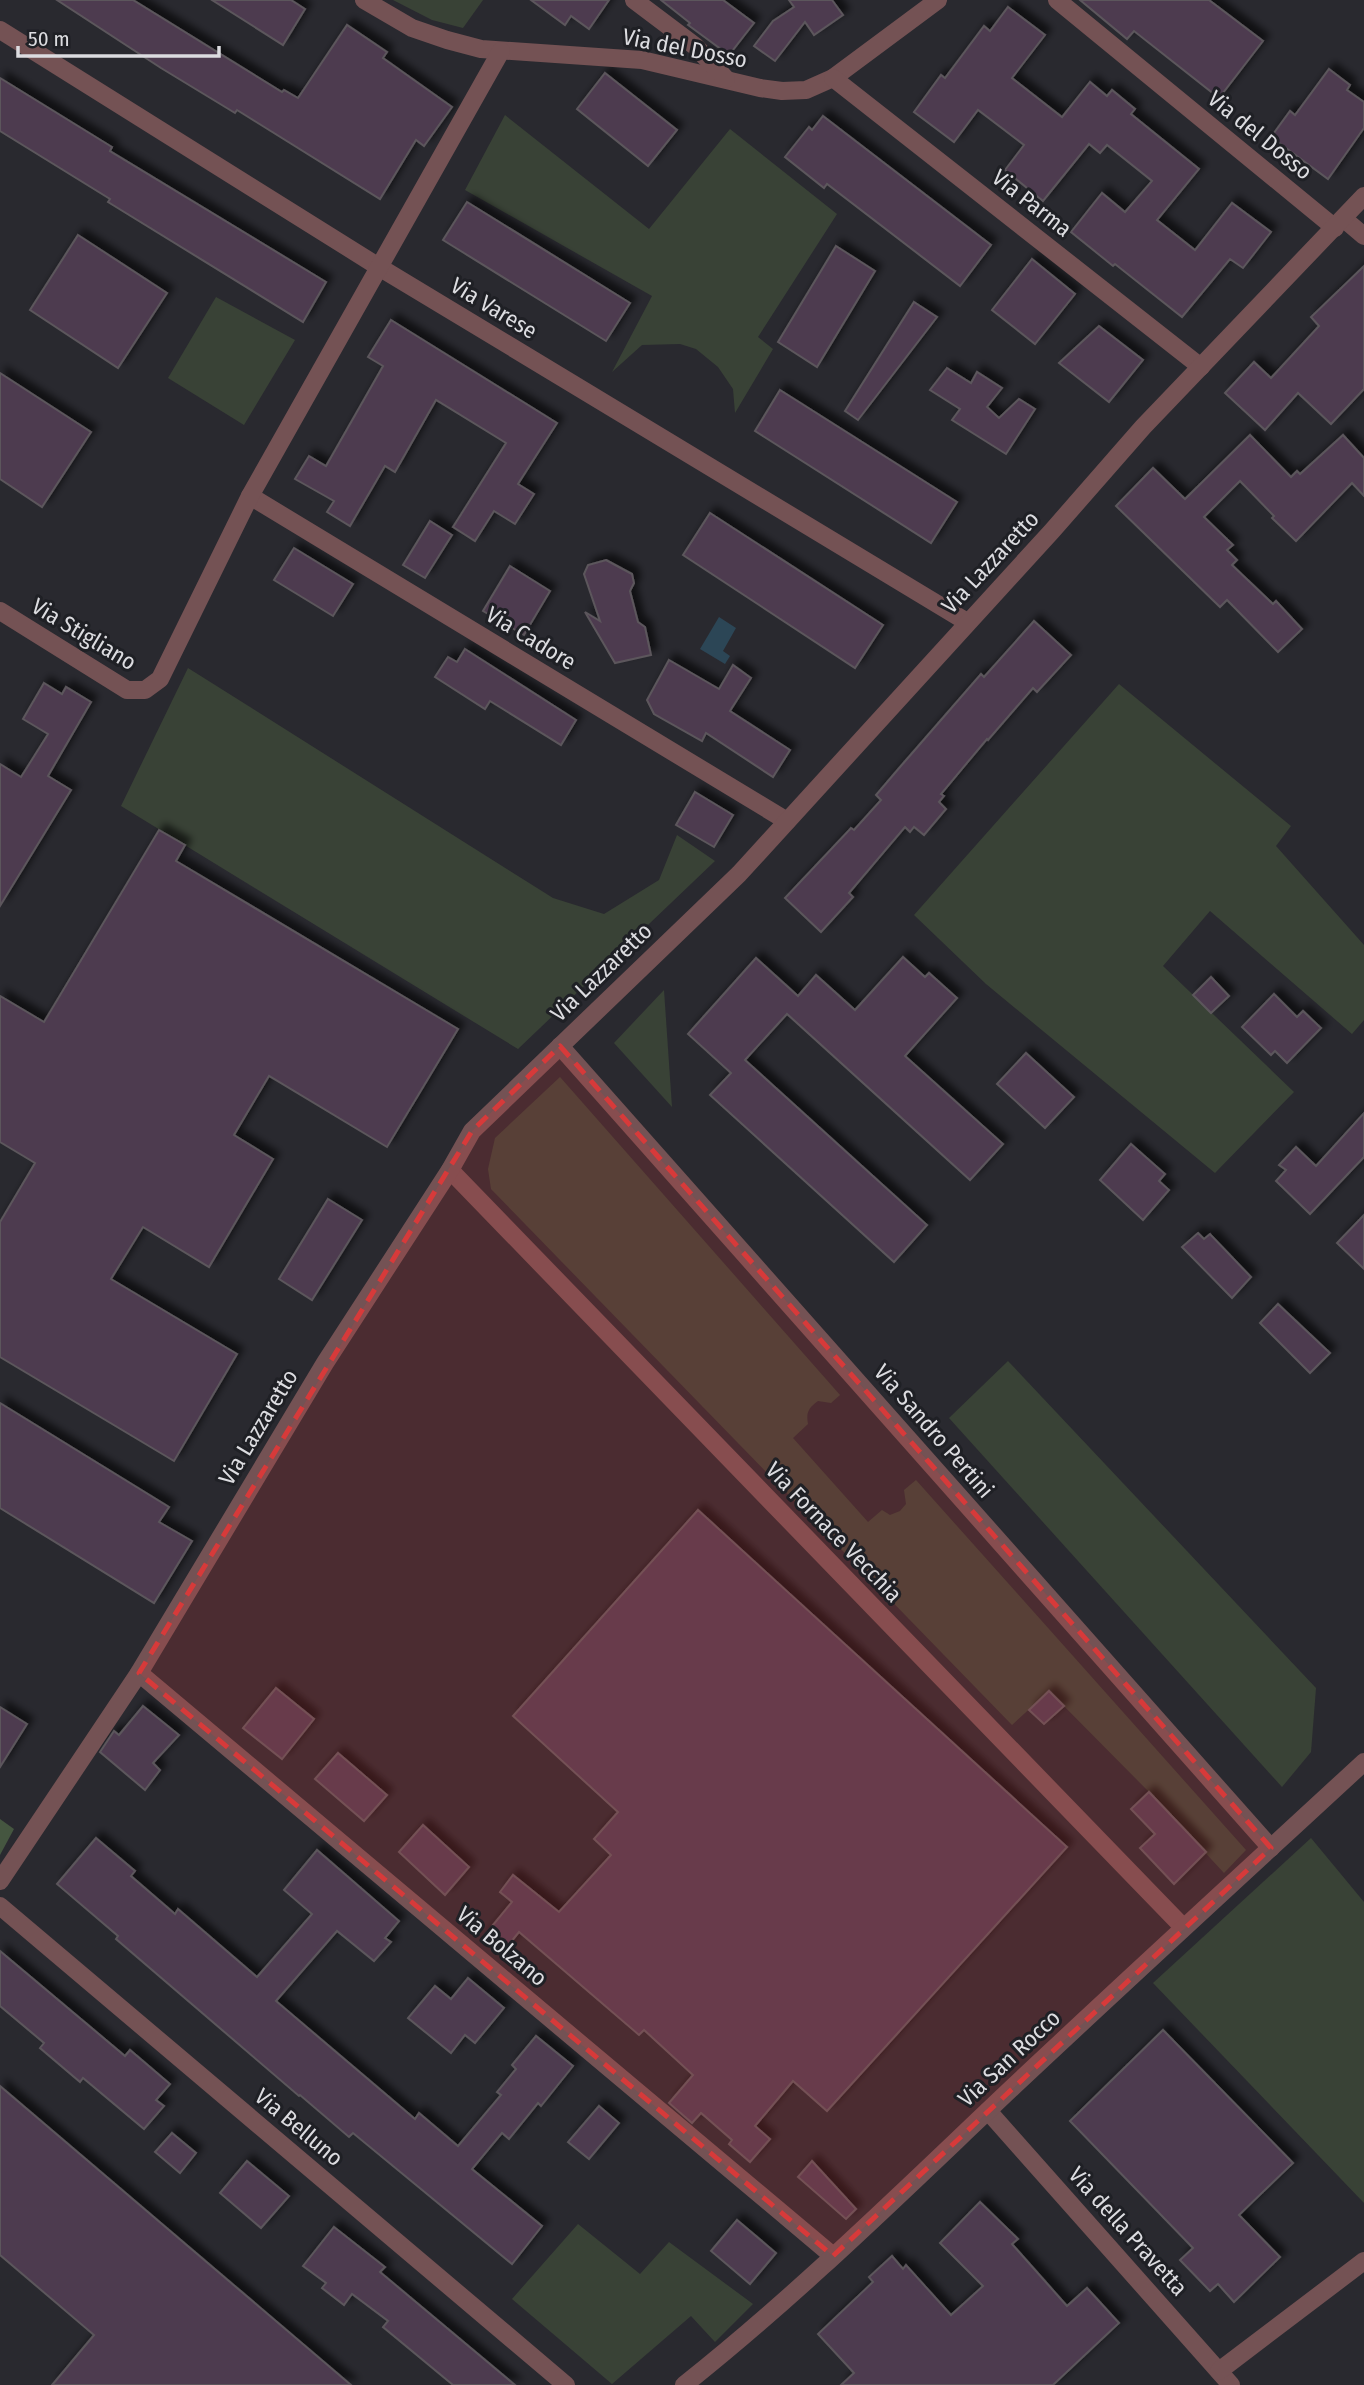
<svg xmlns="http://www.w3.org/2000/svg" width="1364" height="2385" viewBox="0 0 1364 2385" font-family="'Fira Sans Condensed',sans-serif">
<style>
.green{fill:#394236}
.forest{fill:#455640}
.water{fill:#2c4656}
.building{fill:#4e3b50;stroke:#5c575c;stroke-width:2;filter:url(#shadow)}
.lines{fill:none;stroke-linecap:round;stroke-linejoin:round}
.minor{stroke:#745254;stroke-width:18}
.marked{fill:#d73a3a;fill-opacity:0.2;stroke:#d73a3a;stroke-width:5;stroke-dasharray:14 9;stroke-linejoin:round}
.labels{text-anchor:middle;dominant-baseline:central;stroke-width:6;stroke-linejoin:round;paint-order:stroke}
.street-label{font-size:23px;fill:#dcdce0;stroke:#1f2025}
</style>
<defs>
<filter id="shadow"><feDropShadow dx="6" dy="-6" stdDeviation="3.5" flood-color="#0009"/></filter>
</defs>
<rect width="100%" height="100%" fill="#29292f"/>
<g class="green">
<polygon points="393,0 483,0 463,28 432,20"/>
<polygon points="505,115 649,229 730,129 837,214 758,337 773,349 735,413 733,389 718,367 696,349 680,344 642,345 612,372 652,296 465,190"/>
<polygon points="216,297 295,340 244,425 168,378"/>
<polygon points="188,668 553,898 604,914 659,880 677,835 715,861 518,1049 121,806"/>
<polygon points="1119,684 1291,826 1276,846 1364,945 1364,1020 1352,1034 1210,911 1163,966 1294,1092 1215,1173 986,984 914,915"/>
<polygon points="664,990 672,1107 614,1043"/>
<path d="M560 1077 840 1395 831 1403 818 1401C808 1408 806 1413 808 1424L793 1438 868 1522 882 1510 890 1515 900 1511 906 1504 904 1490 916 1480 1246 1850 1224 1873 1149 1792 1049 1691 1012 1725 491 1189 488 1169 495 1138Z"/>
<polygon points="1008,1361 1316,1688 1311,1752 1282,1787 949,1418"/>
<polygon points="1311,1838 1364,1902 1364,2203 1153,1983"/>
<polygon points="578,2224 640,2274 669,2242 753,2304 715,2342 691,2316 612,2384 512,2299"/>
</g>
<polygon class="forest" points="0,1819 14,1829 0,1855"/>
<polygon class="water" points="719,617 736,628 723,651 730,656 725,664 700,649"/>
<g class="building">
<polygon points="57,0 133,0 282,92 284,90 298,98 347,25 387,52 383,58 452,107 424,146 416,140 380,199 237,110 235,113 161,68"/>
<polygon points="212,0 291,0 305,9 283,45"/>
<polygon points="531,0 609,0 589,29 571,16 565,25"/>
<polygon points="661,0 723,0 754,23 729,55 688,25 690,23"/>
<polygon points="789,0 832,0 843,15 814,35 805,22 775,61 754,46 773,21 794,7"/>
<polygon points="1080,0 1209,0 1263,41 1219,98 1134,31 1127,39"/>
<polygon points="1008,7 1045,35 1012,78 1062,117 1090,82 1107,96 1112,90 1135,109 1131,114 1199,169 1157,220 1195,250 1232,203 1271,232 1243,268 1230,259 1182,317 1115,264 1113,266 1071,232 1102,193 1125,212 1152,181 1107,145 1100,153 1089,144 1043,201 1005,170 1024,145 978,110 954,142 914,112 941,75 945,78 984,26 990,31"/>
<polygon points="1329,69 1350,85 1347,90 1364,102 1364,128 1328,179 1271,137 1290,111 1295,115"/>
<polygon points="605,73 677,130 648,166 577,109"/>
<polygon points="0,78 112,147 110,151 326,282 303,322 108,202 110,199 0,131"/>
<polygon points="823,116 991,245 960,286 827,184 824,188 785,157 809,127 812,130"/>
<polygon points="467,202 630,303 606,341 443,240"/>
<polygon points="78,235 167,293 118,368 30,310"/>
<polygon points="836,246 875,271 817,367 778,342"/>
<polygon points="1032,259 1075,294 1035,344 992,310"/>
<polygon points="1364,266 1364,389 1331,424 1298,393 1265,430 1225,393 1254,362 1271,378 1319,326 1311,317"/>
<polygon points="914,302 937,317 858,420 845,411"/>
<polygon points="391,320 557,423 518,484 534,494 515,524 494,511 475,541 453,527 506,443 436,400 395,472 385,466 350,526 327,512 334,501 295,479 309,456 326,466 383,366 368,357"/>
<polygon points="1099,326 1143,360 1109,402 1059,363"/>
<polygon points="947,368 971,383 977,372 1002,388 987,407 999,418 1019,399 1035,409 1006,454 952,420 960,409 930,390"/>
<polygon points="0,373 91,432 42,507 0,479"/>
<polygon points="780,390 957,502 931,543 755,431"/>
<polygon points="1250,435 1291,477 1297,471 1300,474 1343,435 1364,458 1364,496 1352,483 1296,541 1272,518 1274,516 1240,481 1204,517 1233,545 1227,550 1237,560 1232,565 1273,604 1276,601 1302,629 1278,652 1227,600 1220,607 1116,506 1153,468 1185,499"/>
<polygon points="710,513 883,625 855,668 683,555"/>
<polygon points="430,521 452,535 425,578 403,565"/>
<polygon points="294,548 353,584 333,616 274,580"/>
<polygon points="606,560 632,574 634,583 630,591 638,622 645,627 651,655 615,663 585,612 600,621 584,574 588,565"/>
<polygon points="510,566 550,591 524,635 483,611"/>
<polygon points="1034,621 1071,655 1037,692 1033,688 988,740 987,739 941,794 944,796 939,802 946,809 924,835 914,827 910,832 905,827 849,893 853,897 821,932 785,898 851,828 854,830 881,800 876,795 900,767 981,674 984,677"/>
<polygon points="465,649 576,720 561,745 490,701 485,709 435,677 448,657 457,662"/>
<polygon points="669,660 719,689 733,665 751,678 730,711 790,750 773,777 706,733 702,741 654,714 647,700"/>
<polygon points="44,683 62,694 66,687 91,702 48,776 71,790 0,906 0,764 21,777 48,734 23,719"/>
<polygon points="695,792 733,815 714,847 676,825"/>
<polygon points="159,830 185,845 176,861 458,1029 387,1147 269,1076 234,1135 273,1159 209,1267 143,1227 111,1279 237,1354 174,1461 0,1357 0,1222 35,1163 0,1142 0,996 44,1022"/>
<polygon points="903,957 925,977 929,973 957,998 905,1056 1003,1144 970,1180 787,1014 745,1060 927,1225 894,1262 710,1095 731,1073 688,1034 756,958 798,996 816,975 855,1010"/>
<polygon points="1211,977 1229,996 1211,1013 1193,995"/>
<polygon points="1274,994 1297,1017 1303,1011 1321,1028 1287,1063 1275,1051 1271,1055 1242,1027"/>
<polygon points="1026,1053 1074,1097 1045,1128 997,1084"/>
<polygon points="1364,1113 1364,1157 1310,1214 1276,1181 1286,1170 1279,1165 1296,1147 1316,1166"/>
<polygon points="1131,1144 1165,1174 1159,1181 1169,1190 1143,1220 1100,1180"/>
<polygon points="328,1199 362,1220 312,1300 279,1279"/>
<polygon points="1364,1215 1364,1269 1337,1243"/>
<polygon points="1198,1233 1204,1239 1210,1234 1251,1277 1232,1298 1182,1247"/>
<polygon points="1278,1304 1330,1353 1310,1373 1260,1323"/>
<polygon points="0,1403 169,1507 159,1522 192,1541 154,1603 0,1508"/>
<polygon points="698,1510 1067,1847 827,2111 793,2081 755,2126 770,2139 750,2162 729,2144 732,2140 701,2113 692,2123 669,2103 693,2075 644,2030 639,2035 519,1932 502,1953 483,1937 512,1902 500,1892 513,1875 559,1912 611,1855 594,1839 618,1812 513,1716"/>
<polygon points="276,1688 314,1719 282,1759 243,1728"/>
<polygon points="1049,1691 1064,1706 1044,1724 1029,1710"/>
<polygon points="143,1706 179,1735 153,1763 160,1770 145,1790 100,1752 114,1731 119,1735"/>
<polygon points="0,1707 27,1724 0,1767"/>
<polygon points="338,1753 387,1795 364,1821 315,1779"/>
<polygon points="1149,1792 1206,1852 1174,1884 1140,1848 1155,1834 1131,1809"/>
<polygon points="423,1825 469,1867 445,1895 399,1852"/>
<polygon points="96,1838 135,1871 131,1876 175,1914 178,1909 257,1977 312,1914 284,1890 317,1850 399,1921 385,1938 391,1942 374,1961 337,1931 276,2001 415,2119 419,2113 458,2146 501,2095 497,2092 516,2069 512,2065 536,2036 573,2066 541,2106 538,2103 509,2139 502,2133 472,2169 542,2226 512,2264 353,2133 349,2137 300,2095 299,2096 116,1939 118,1936 57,1884"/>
<polygon points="0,1951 125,2056 130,2050 170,2084 156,2100 164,2106 144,2129 83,2078 80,2082 40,2048 44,2043 0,2006"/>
<polygon points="468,1978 504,2008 475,2043 465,2035 451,2053 408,2018 435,1986 451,1999"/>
<polygon points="1163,2030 1293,2163 1239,2215 1280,2257 1234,2302 1218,2284 1210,2291 1180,2260 1193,2248 1070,2121"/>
<polygon points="0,2086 351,2385 52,2385 94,2335 0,2255"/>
<polygon points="599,2106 619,2123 589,2159 568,2142"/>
<polygon points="172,2133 196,2153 180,2173 155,2152"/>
<polygon points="247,2161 289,2196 261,2228 220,2193"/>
<polygon points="812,2161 856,2209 846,2219 798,2177"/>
<polygon points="980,2202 1018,2239 1012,2244 1067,2306 1087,2288 1119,2323 1053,2385 841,2385 854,2373 818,2334 873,2282 869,2277 892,2256 903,2269 906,2265 951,2315 983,2286 940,2243"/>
<polygon points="737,2220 776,2253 750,2284 711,2251"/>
<polygon points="334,2227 385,2267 380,2272 515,2385 453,2385 383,2327 388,2321 352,2294 344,2305 322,2288 326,2283 303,2266"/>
</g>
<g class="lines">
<g class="minor">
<polyline points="364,0 412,28 447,40 481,49 642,60 760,88 782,91 806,90 833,78 938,0"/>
<polyline points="634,0 695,46 726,79"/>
<polyline points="1057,0 1335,228"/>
<polyline points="0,30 379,267 967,622"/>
<polyline points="833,78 1201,367"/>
<polyline points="1344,219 1364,236"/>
<polyline points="250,496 787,821"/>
<polyline points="0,611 127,690 145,690 160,679 250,496 501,51"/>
<polyline points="560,1046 1271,1848"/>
<polyline points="450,1170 1183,1927"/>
<polyline points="139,1673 833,2256"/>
<polyline points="0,1881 139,1673 325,1363 450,1170 472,1131 739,874 1052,531 1143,427 1364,196"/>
<polyline points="0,1906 566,2385"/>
<polyline points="988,2111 1231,2385"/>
<polyline points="1219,2371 1364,2261"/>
<path d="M684 2385C800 2293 906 2188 1014 2086 1130 1977 1247 1870 1364 1762"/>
</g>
</g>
<path class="marked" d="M560 1046 1271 1848 833 2256 139 1673 472 1131Z"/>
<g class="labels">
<g class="street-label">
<text transform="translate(685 48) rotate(11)">Via del Dosso</text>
<text transform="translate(1260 135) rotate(39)">Via del Dosso</text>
<text transform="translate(1032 203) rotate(38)">Via Parma</text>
<text transform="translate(494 308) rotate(31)">Via Varese</text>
<text transform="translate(990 562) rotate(-47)">Via Lazzaretto</text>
<text transform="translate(84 634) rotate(31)">Via Stigliano</text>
<text transform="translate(531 638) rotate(31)">Via Cadore</text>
<text transform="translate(601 972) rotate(-44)">Via Lazzaretto</text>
<text transform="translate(258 1427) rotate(-59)">Via Lazzaretto</text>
<text transform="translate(934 1431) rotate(49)">Via Sandro Pertini</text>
<text transform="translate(834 1532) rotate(46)">Via Fornace Vecchia</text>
<text transform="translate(502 1946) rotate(40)">Via Bolzano</text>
<text transform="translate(1009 2058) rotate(-43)">Via San Rocco</text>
<text transform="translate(299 2127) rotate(40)">Via Belluno</text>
<text transform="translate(1128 2231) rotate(48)">Via della Pravetta</text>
</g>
</g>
<path d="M18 46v10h201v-10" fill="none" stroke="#dcdce0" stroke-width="3.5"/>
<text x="28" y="46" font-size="21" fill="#dcdce0" stroke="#1f2025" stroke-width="5" paint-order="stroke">50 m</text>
</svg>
